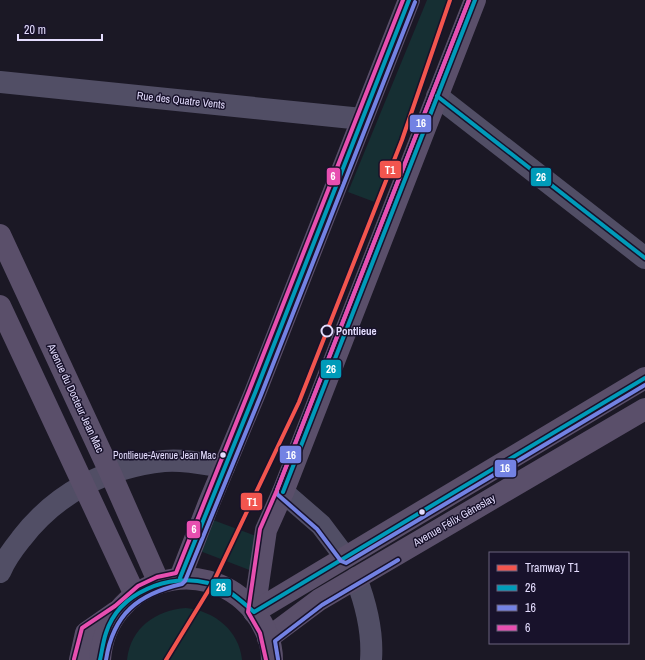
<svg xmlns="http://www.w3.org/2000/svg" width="645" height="660" viewBox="0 0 645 660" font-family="'Archivo Narrow',sans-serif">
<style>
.green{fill:#162f33}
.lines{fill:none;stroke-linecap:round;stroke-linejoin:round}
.minor{stroke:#514e65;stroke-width:22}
.major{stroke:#5a4f6a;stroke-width:22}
.bus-1-casing{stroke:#18122b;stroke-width:7}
.bus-2-casing{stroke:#18122b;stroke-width:7}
.bus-3-casing{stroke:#18122b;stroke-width:7}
.bus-1{stroke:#009bb9;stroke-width:4}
.bus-2{stroke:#7382e3;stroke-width:4}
.bus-3{stroke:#e74fb0;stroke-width:4}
.tram-1-casing{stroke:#18122b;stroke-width:7}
.tram-1{stroke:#f2554e;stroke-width:4}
.stop-dot{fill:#18122b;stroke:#e4ddfe;stroke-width:2}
.bus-dot{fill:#e4ddfe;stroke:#18122b;stroke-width:1.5}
.labels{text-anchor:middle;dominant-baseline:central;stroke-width:3;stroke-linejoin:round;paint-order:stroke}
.bus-label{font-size:10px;fill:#e4ddfe;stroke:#18122b;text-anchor:end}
.street-label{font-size:11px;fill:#e4ddfe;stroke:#18122b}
.stop-label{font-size:11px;font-weight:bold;fill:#e4ddfe;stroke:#18122b;text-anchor:start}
.line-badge{stroke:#18122b;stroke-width:1.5}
.badge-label{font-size:11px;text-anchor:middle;font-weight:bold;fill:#fff}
</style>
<rect width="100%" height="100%" fill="#1b1825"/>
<g class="green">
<polygon points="427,0 453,0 403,146 380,204 348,192"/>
<polygon points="213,520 256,536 252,571 200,551"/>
<path d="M186 608C214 611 239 630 242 660H127C130 628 156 610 186 608Z"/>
</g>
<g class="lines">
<g class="minor">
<polyline points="0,82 362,119"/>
<polyline points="437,96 645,258"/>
<polyline points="283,492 321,525 345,557"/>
<path d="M0 572C5 560 13 549 21 539 56 493 107 467 164 461 184 459 205 464 224 467"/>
<path d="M356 578C366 604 373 632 371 660"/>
</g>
<g class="major">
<polyline points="0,235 110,472 159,583"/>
<polyline points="0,306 135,595"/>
<polyline points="180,578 209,503 255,393 409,0"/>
<polyline points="254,612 266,530 283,492 475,0"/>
<polyline points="254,612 645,378"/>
<polyline points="268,638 319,600 645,409"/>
<polyline points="80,660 86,633 116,612"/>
<path d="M100 660C105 581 202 550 253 610 264 624 272 642 272 660"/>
</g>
<defs>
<g id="bus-1">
<polyline points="437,96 645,258"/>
<polyline points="283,492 475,0"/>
<polyline points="180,578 255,393 409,0"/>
<path d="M100 660C102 651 103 642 106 633 119 592 169 573 208 583 227 587 240 600 254 612L645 378"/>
</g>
<g id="bus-2">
<polyline points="469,0 277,490 277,494 317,529 341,561 346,563 645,385"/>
<polyline points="278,659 275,641 322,605 398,560"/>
<path d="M106 660C113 614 138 594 182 584L185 581 261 395 415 2"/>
</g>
<g id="bus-3">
<polyline points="74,659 82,628 115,606 138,586 157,577 176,573 249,391 403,0"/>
<polyline points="266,660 260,633 248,612 260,529 277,490 469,0"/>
</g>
</defs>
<use href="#bus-1" class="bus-1-casing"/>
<use href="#bus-2" class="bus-2-casing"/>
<use href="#bus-3" class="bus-3-casing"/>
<use href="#bus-1" class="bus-1"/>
<use href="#bus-2" class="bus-2"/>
<use href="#bus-3" class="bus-3"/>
<defs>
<polyline id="tram-1" points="166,660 213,583 299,402 402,140 450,0"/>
</defs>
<use href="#tram-1" class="tram-1-casing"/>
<use href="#tram-1" class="tram-1"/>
</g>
<circle class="stop-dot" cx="327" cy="331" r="5.5"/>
<g class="bus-dot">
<circle cx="223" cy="455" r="3.5"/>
<circle cx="422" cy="512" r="3.5"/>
</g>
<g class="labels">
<g class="bus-label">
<text x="216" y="455">Pontlieue-Avenue Jean Mac</text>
</g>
<g class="street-label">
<text transform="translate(181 100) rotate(6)">Rue des Quatre Vents</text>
<text transform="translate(76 398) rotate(65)">Avenue du Docteur Jean Mac</text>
<text transform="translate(454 520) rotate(-30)">Avenue Félix Géneslay</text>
</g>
<g class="stop-label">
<text x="336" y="331">Pontlieue</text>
</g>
</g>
<g class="line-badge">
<rect x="409" y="114" width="23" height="19" rx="4" fill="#7382e3"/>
<rect x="379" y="160" width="23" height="19" rx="4" fill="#f2554e"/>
<rect x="326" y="167" width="15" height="19" rx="4" fill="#e74fb0"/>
<rect x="530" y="167" width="22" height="20" rx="4" fill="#009bb9"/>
<rect x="320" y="359" width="22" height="20" rx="4" fill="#009bb9"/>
<rect x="279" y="445" width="23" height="19" rx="4" fill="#7382e3"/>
<rect x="494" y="459" width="23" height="19" rx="4" fill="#7382e3"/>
<rect x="240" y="492" width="23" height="19" rx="4" fill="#f2554e"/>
<rect x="186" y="520" width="15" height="19" rx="4" fill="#e74fb0"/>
<rect x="210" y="578" width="22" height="19" rx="4" fill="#009bb9"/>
</g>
<g class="badge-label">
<text x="421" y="127">16</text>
<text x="390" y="174">T1</text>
<text x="333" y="180">6</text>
<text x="541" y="181">26</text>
<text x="331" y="373">26</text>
<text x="291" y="459">16</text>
<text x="505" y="472">16</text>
<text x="252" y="506">T1</text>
<text x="194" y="533">6</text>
<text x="221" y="591">26</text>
</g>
<rect x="489" y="552" width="140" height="92" fill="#18122b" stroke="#6a637f"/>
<rect x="497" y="565" width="20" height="6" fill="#f2554e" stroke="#6a637f"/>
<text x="525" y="572" font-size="12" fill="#e4ddfe">Tramway T1</text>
<rect x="497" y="585" width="20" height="6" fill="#009bb9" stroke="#6a637f"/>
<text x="525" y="592" font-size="12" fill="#e4ddfe">26</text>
<rect x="497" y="605" width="20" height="6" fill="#7382e3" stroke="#6a637f"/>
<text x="525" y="612" font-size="12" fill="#e4ddfe">16</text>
<rect x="497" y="625" width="20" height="6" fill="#e74fb0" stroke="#6a637f"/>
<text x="525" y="632" font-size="12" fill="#e4ddfe">6</text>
<path d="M18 34v6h84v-6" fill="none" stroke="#e4ddfe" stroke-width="2"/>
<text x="24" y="34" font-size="12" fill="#e4ddfe" stroke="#18122b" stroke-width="3" paint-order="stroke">20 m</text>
</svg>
